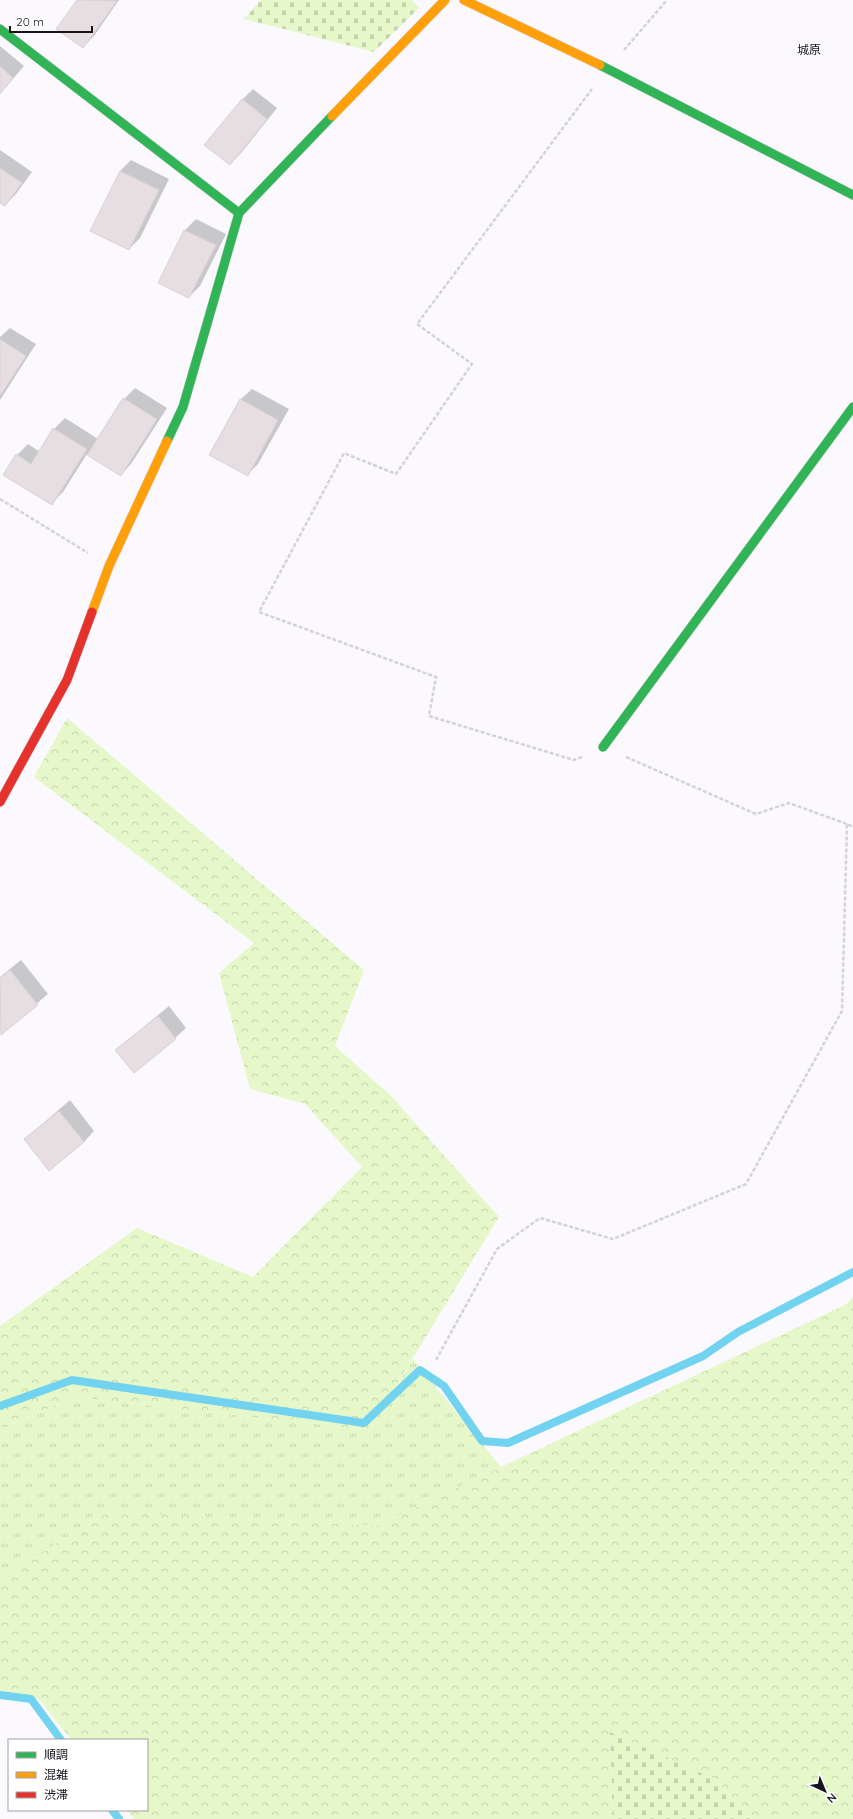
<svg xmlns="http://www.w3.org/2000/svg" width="853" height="1819" viewBox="0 0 853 1819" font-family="Quicksand,'Noto Sans JP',sans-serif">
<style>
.grass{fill:url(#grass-tufts)}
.forest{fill:url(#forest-crowns)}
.cemetery{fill:url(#cemetery-stones)}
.shadow{fill:#0003}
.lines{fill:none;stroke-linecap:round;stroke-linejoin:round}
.stream{stroke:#72d3f0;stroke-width:8}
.building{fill:#e7dee2;stroke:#d9d1d5}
.fast-casing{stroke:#d8d4dc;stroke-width:10}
.slow-casing{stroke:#d8d4dc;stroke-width:10}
.jam-casing{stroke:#d8d4dc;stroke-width:10}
.path{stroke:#d4d3d4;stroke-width:2.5;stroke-dasharray:4 2;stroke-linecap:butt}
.fast{stroke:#30b455;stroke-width:9}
.slow{stroke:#ff9f0a;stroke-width:9}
.jam{stroke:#e5322d;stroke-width:9}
.labels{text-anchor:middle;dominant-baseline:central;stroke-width:3;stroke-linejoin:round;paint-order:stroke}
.neighbourhood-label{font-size:12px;fill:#17121c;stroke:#fff}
</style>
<defs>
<pattern id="grass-tufts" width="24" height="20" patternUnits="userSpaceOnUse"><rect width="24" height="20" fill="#e6f8c9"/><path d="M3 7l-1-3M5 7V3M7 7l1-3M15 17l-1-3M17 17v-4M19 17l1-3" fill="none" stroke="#c5d4ac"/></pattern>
<pattern id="forest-crowns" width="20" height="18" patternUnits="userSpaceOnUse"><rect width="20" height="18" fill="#e6f8c9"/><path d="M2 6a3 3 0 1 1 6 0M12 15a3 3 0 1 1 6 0" fill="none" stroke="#c5d4ac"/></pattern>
<pattern id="cemetery-stones" width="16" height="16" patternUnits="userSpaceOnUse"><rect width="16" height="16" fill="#e6f8c9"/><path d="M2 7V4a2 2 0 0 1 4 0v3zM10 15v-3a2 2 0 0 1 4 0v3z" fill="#c5d4ac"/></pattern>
</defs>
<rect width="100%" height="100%" fill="#fbf9fd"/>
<polygon class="grass" points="413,1359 501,1467 376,1526 109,1512 8,1573 0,1583 0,1428 76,1397 369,1430"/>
<g class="forest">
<polygon points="67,718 364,970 335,1046 391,1096 499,1217 369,1430 76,1397 0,1428 0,1326 137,1228 253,1277 362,1167 305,1104 250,1089 219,973 254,943 34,777"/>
<polygon points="853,1296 853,1819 753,1819 714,1779 610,1733 613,1819 134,1819 127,1810 147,1810 147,1740 71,1740 39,1699 0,1690 0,1583 8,1573 109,1512 376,1526 847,1304"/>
</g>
<g class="cemetery">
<polygon points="261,0 412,0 419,8 374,52 244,19"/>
<polygon points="610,1732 714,1779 753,1819 613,1819"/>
</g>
<g class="shadow">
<polygon points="78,0 119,0 94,36 83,47 58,29"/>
<polygon points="0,46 24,66 0,94"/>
<polygon points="253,89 277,108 241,153 230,164 242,100"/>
<polygon points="0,150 32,172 16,194 5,205 0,201"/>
<polygon points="131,160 169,179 140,238 129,249 120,171"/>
<polygon points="196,219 226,234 200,286 189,297 160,283 185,230"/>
<polygon points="10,328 36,344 0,400 0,337"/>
<polygon points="135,388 167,408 131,464 121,475 87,454 63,492 52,503 17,455 28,444 40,452 54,429 65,418 98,439 124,399"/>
<polygon points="252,389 289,409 258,464 247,475 210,454 241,399"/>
<polygon points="21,960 48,994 1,1034 0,977"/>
<polygon points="169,1006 186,1028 175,1038 117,1050 128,1040"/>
<polygon points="70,1100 94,1131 84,1142 25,1139"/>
</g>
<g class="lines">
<g class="stream">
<polyline points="0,1406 72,1380 364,1423 420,1370 444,1386 482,1441 508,1443 703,1356 738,1332 853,1272"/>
<polyline points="0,1695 31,1699 61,1740"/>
<polyline points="112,1810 119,1819"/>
</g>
</g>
<g class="building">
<polygon points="77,0 117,1 83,48 56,29"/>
<polygon points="0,66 13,78 0,94"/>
<polygon points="242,99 267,119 230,165 204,145"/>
<polygon points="0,168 22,183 5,206 0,203"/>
<polygon points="120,171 159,190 129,250 90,231"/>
<polygon points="184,230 216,245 189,298 158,283"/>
<polygon points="0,339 26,356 0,396"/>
<polygon points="123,398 157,419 121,476 87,455"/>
<polygon points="240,399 278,420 248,476 209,455"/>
<polygon points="53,428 87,449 52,505 3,475 16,454 31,464"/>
<polygon points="10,970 38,1005 1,1035 0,978"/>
<polygon points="158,1016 176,1039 134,1073 115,1050"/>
<polygon points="59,1111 84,1142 49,1171 24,1139"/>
</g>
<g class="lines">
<defs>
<g id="fast">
<polyline points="0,29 239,213"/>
<polyline points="600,65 853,195"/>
<polyline points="167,441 183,407 239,213 332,116"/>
<polyline points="603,747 853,407"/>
</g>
<g id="slow">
<polyline points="464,0 600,65"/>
<polyline points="332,116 445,0"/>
<polyline points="92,612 109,566 167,441"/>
</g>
<polyline id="jam" points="0,802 67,680 92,612"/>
</defs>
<use href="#fast" class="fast-casing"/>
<use href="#slow" class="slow-casing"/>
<use href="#jam" class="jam-casing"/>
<g class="path">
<polyline points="624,50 667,0"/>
<polyline points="0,499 88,553"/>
<polyline points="582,757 574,760 429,716 436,677 259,612 344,453 396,474 472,364 417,324 592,89"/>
<polyline points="626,757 756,814 789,803 847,824"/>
<polyline points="436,1360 497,1249 540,1218 613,1239 746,1184 842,1011 847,824 853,827"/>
</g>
<use href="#fast" class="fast"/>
<use href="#slow" class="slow"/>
<use href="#jam" class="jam"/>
</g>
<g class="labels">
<g class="neighbourhood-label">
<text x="809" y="49">城原</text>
</g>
</g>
<rect x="8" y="1739" width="140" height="72" fill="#ffffff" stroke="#a2a0a4"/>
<rect x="16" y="1752" width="20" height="6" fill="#30b455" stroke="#a2a0a4"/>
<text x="44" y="1759" font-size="12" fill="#17121c">順調</text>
<rect x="16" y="1772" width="20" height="6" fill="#ff9f0a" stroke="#a2a0a4"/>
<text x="44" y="1779" font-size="12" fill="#17121c">混雑</text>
<rect x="16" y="1792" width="20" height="6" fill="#e5322d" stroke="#a2a0a4"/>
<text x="44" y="1799" font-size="12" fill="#17121c">渋滞</text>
<g transform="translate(825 1791) rotate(136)" stroke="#ffffff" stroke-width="3" paint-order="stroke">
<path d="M0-3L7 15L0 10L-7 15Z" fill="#17121c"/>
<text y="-6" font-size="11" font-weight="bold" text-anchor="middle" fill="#17121c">N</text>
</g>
<path d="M10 26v6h82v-6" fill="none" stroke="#17121c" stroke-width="2"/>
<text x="16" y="26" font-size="12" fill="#17121c" stroke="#ffffff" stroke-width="3" paint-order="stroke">20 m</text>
</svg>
